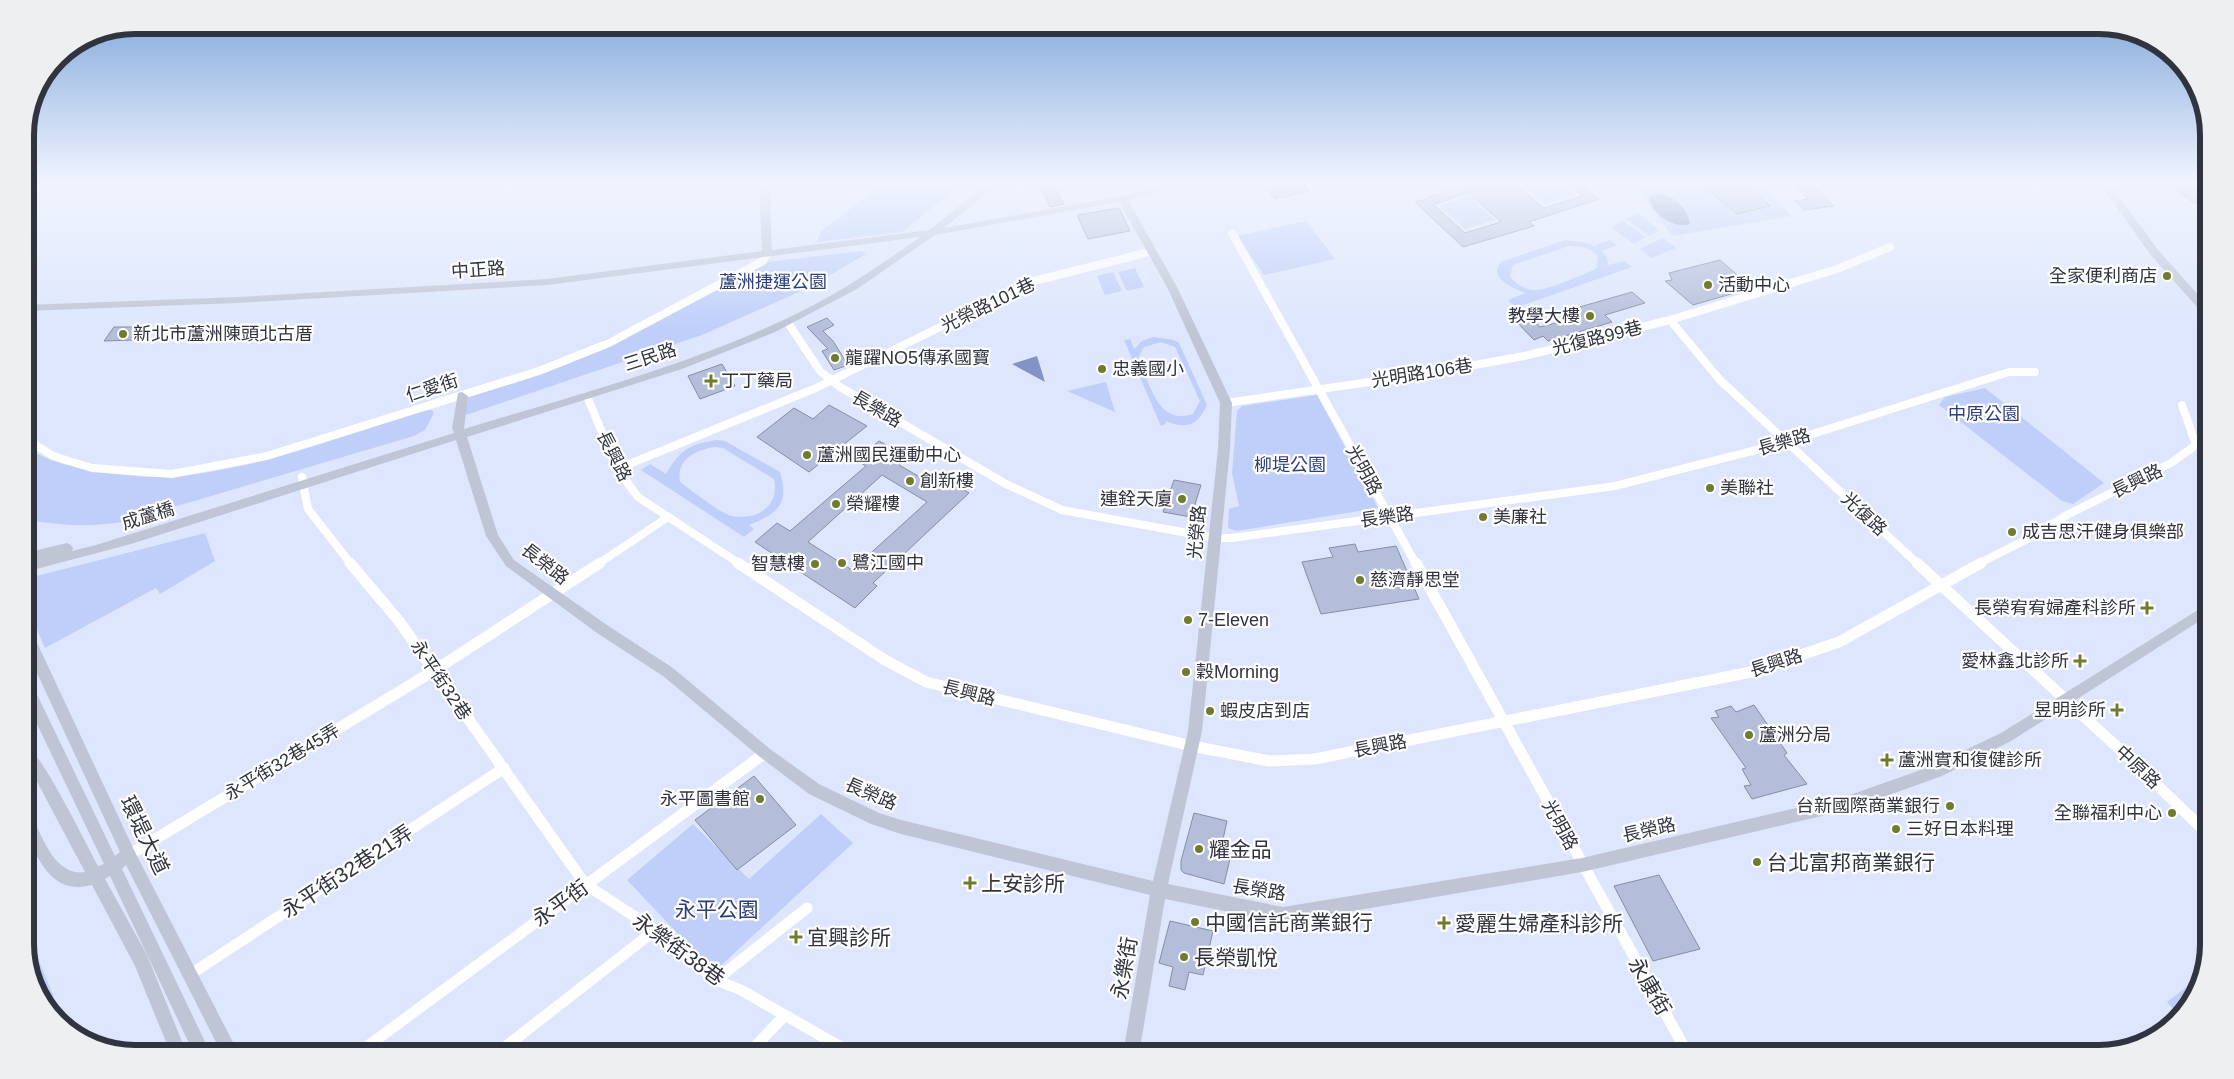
<svg xmlns="http://www.w3.org/2000/svg" width="2234" height="1079" viewBox="0 0 2234 1079" font-family="Arial,'Noto Sans TC',sans-serif">
<style>
.green{fill:#bfcffa;fill-rule:evenodd}
.water{fill:#8294c5}
.lines{fill:none;stroke-linecap:round;stroke-linejoin:round}
.stream{stroke:#8294c5;stroke-width:2.5}
.building{fill:#b4beda;stroke:#848ea7;fill-rule:evenodd}
.street-far1{stroke:#fff;stroke-width:8}
.street{stroke:#fff;stroke-width:11}
.secondary{fill:#c0c5d6;fill-rule:evenodd}
.poi-dot{fill:#6e7d2b;stroke:#fff;stroke-width:2}
.labels{text-anchor:middle;dominant-baseline:central;stroke-width:4.5;stroke-linejoin:round;paint-order:stroke}
.street-label{font-size:18px;fill:#30343f;stroke:#fff}
.poi-label{font-size:18px;fill:#30343f;stroke:#fff;text-anchor:start}
.park-label{font-size:18px;fill:#2c3e7b;stroke:#fff}
.near-street-label{font-size:21px;fill:#30343f;stroke:#fff}
.near-poi-label{font-size:21px;fill:#30343f;stroke:#fff;text-anchor:start}
.near-park-label{font-size:21px;fill:#2c3e7b;stroke:#fff}
.rim{fill:none;stroke:#30343f;stroke-width:6}
</style>
<rect width="100%" height="100%" fill="#dde6fc"/>
<g class="green">
<polygon points="888,181 966,181 902,232 817,242 821,231"/>
<polygon points="1529,181 1559,181 1575,194 1544,204 1521,184"/>
<polygon points="1654,181 1759,181 1792,216 1672,236 1636,186 1645,186 1644,184"/>
<polygon points="1468,196 1495,220 1465,229 1440,206"/>
<polygon points="1638,213 1659,230 1649,236 1626,219"/>
<polygon points="1306,221 1335,259 1264,275 1237,236"/>
<polygon points="1623,221 1646,237 1634,244 1611,227"/>
<polygon points="1663,238 1676,248 1651,258 1640,249"/>
<path d="M1565 240 1588 243 1597 248 1595 245 1610 240 1617 245 1602 251 1607 257 1608 265 1625 261 1632 267 1515 308 1508 300 1526 293C1514 289 1487 278 1501 262ZM1569 246C1581 246 1590 248 1598 256L1597 267 1594 270C1581 275 1548 290 1537 290 1527 291 1515 284 1510 276L1513 265Z"/>
<polygon points="862,251 866,254 806,289 702,335 460,417 462,396 549,367 767,262"/>
<polygon points="1135,268 1144,287 1127,291 1118,272"/>
<polygon points="1113,272 1122,291 1105,295 1097,276"/>
<path d="M1153 337 1174 340 1179 343 1207 405C1197 427 1186 429 1165 421L1166 424 1161 426 1124 340 1130 339 1134 349 1142 341ZM1161 342 1175 347 1200 401 1193 414C1157 426 1150 383 1138 358L1144 347Z"/>
<polygon points="1106,382 1115,412 1067,391"/>
<polygon points="1985,388 2104,483 2073,504 2062,501 1939,405 1945,397"/>
<polygon points="1317,395 1378,508 1237,531 1228,528 1229,509 1239,506 1232,473 1237,411 1242,406"/>
<path d="M432 410 434 413 425 430 414 436 123 522C90 527 58 526 25 519V447C50 463 79 469 108 473 120 474 133 476 146 477 234 479 338 437 422 411Z"/>
<path d="M717 440 725 441 780 472C790 504 777 514 749 525L754 529 744 537 641 470 650 464 666 474C680 450 689 444 717 440ZM715 447 723 448 774 479C780 506 757 521 732 516 721 514 691 490 680 482 676 460 695 450 715 447Z"/>
<polygon points="205,533 215,561 160,594 156,588 45,648 25,602 25,579"/>
<polygon points="821,814 853,843 714,972 627,880 693,824 749,879"/>
<polygon points="25,927 65,1024 44,1005 25,952"/>
<polygon points="2202,975 2198,992 2178,1015 2167,1002"/>
</g>
<g class="water">
<path d="M1653 194C1670 192 1688 207 1690 224 1675 230 1651 213 1649 197Z"/>
<polygon points="1037,356 1045,382 1012,364"/>
</g>
<g class="lines">
<polyline class="stream" points="25,534 31,536"/>
</g>
<g class="building">
<polygon points="1052,181 1064,204 1050,207 1039,184"/>
<polygon points="1260,181 1301,181 1309,191 1275,199"/>
<polygon points="1504,181 1512,181 1544,208 1582,196 1564,181 1577,181 1599,199 1529,222 1534,226 1463,247 1415,202 1427,199 1465,233 1501,222 1463,188 1476,184 1480,188"/>
<polygon points="1698,181 1740,181 1770,206 1737,214"/>
<polygon points="1789,181 1808,181 1834,206 1804,210 1795,201 1808,199"/>
<polygon points="2190,185 2209,197 2209,200 2194,203 2173,188"/>
<polygon points="1459,188 1467,193 1435,204 1428,197"/>
<polygon points="1119,208 1130,231 1088,239 1077,215"/>
<polygon points="1720,260 1752,288 1693,305 1665,281 1672,280 1669,273"/>
<polygon points="1632,292 1645,303 1605,315 1612,322 1548,341 1543,336 1534,340 1512,317 1526,312 1540,327 1576,318 1569,310"/>
<polygon points="827,318 834,325 823,331 833,341 848,365 834,370 822,351 828,349 807,327"/>
<polygon points="114,327 143,327 133,340 104,341"/>
<polygon points="722,364 735,386 700,399 688,376"/>
<polygon points="829,405 867,426 809,472 757,437 794,408 813,419"/>
<path d="M879 441 908 457 899 465 934 485 943 477 969 493 873 583 877 586 855 608 755 542 777 523 790 531 866 466 856 460ZM882 475 927 502 852 570 808 542Z"/>
<polygon points="1174,480 1201,485 1191,517 1163,512"/>
<polygon points="1355,544 1358,552 1396,546 1419,599 1321,614 1302,562 1333,557 1329,548"/>
<polygon points="1754,705 1787,753 1784,755 1807,784 1752,799 1744,786 1751,785 1742,769 1746,768 1711,718 1719,717 1715,711 1731,706 1736,712"/>
<polygon points="754,776 796,825 737,870 695,820"/>
<polygon points="1194,813 1227,821 1220,853 1231,855 1224,884 1184,873 1181,870 1181,861"/>
<polygon points="1659,875 1700,949 1653,961 1614,886"/>
<polygon points="1170,921 1213,931 1203,975 1189,972 1185,990 1169,986 1173,967 1159,963"/>
</g>
<g class="lines">
<g class="street-far1">
<polyline points="1232,233 1416,564"/>
<polyline points="1670,320 1720,380 1918,564"/>
<polyline points="788,323 820,371 840,387 1006,484 1062,510 1215,538 1232,538 1615,486 1787,442 2009,372 2035,372"/>
<polyline points="587,396 617,469 638,497 740,564"/>
<polyline points="1226,403 1431,373 1524,356 1670,320 1837,269 1890,247"/>
<polyline points="25,428 28,440 53,456 92,468 172,474 267,456 539,371 609,343 763,261 767,254"/>
<polyline points="617,469 816,388 1034,281 1153,251"/>
<polyline points="302,477 308,509 351,564"/>
<polyline points="598,564 668,517"/>
<polyline points="1978,564 2035,535 2067,515 2171,463 2196,445 2182,405"/>
</g>
<g class="street">
<polyline points="350,563 399,621 585,884 643,922 716,980 741,990 853,1054"/>
<polyline points="738,563 885,660 926,682 1192,746 1269,761 1315,759 1751,672 1839,642 1981,563"/>
<polyline points="1416,563 1688,1054"/>
<polyline points="1917,563 2129,758 2209,835"/>
<polyline points="129,855 435,670 600,563"/>
<polyline points="191,974 504,768"/>
<polyline points="716,980 807,908"/>
<polyline points="357,1054 765,753"/>
<polyline points="496,1054 654,931"/>
<polyline points="748,1054 785,1015"/>
</g>
<g class="secondary">
<path d="M759 181H769L772 250 929 230 991 181H1002L944 228 1122 196 1182 181H1200L1128 200 1177 287 1232 403 1230 449 1202 731 1168 884 1283 907 1582 858 1847 796 1932 766 2001 733 2209 603V615L2011 741 1942 776 1847 810 1582 872 1283 923 1165 899 1139 1054H1123L1150 895 901 834 871 824 809 794 760 757 663 676 597 633 506 566 486 536 456 440 131 544 25 572V553L67 543 71 545 73 548 72 551 96 545 454 433 452 428 458 393 462 392 468 396 464 429C576 395 692 365 798 313 841 292 881 265 920 237L547 285 238 303 25 311V305L238 297 547 279 762 251ZM1119 202 1167 287 1220 403 1218 449 1188 731 1153 881 901 820 879 813 819 784 770 749 673 668 607 625 514 560 498 535 467 437 682 369 775 332 857 289 935 235Z"/>
<polygon points="2098,181 2108,181 2158,250 2209,307 2209,317 2205,316 2150,254"/>
<path d="M25 627 30 628 32 632 134 850 239 1054H222L126 865 122 869 211 1054H194L110 876 105 879 147 955 187 1054H171L135 966 92 885C61 893 47 875 34 851 31 845 27 839 25 833 24 826 25 817 25 809L30 811C41 834 54 877 85 872L34 776 25 763V745C41 751 87 846 98 866L104 864 25 699V678L30 680 115 856 120 852 25 647Z"/>
</g>
</g>
<linearGradient id="sky" x2="0" y2="1"><stop stop-color="#7fa7da"/><stop offset="0.55" stop-color="#f0f4fe"/><stop offset="1" stop-color="#f0f4fe" stop-opacity="0"/></linearGradient>
<rect width="2234" height="332" fill="url(#sky)"/>
<g class="poi-dot">
<circle cx="2167" cy="276" r="5"/>
<circle cx="1708" cy="285" r="5"/>
<circle cx="1590" cy="316" r="5"/>
<circle cx="123" cy="334" r="5"/>
<circle cx="835" cy="358" r="5"/>
<circle cx="1102" cy="369" r="5"/>
<path d="M708.5 373.5h5v5h5v5h-5v5h-5v-5h-5v-5h5z"/>
<circle cx="807" cy="455" r="5"/>
<circle cx="910" cy="481" r="5"/>
<circle cx="1710" cy="488" r="5"/>
<circle cx="1182" cy="499" r="5"/>
<circle cx="836" cy="504" r="5"/>
<circle cx="1483" cy="517" r="5"/>
<circle cx="2012" cy="532" r="5"/>
<circle cx="842" cy="563" r="5"/>
<circle cx="815" cy="564" r="5"/>
<circle cx="1360" cy="580" r="5"/>
<path d="M2144.5 600.5h5v5h5v5h-5v5h-5v-5h-5v-5h5z"/>
<circle cx="1188" cy="620" r="5"/>
<path d="M2077.5 653.5h5v5h5v5h-5v5h-5v-5h-5v-5h5z"/>
<circle cx="1186" cy="672" r="5"/>
<path d="M2114.5 702.5h5v5h5v5h-5v5h-5v-5h-5v-5h5z"/>
<circle cx="1210" cy="711" r="5"/>
<circle cx="1749" cy="735" r="5"/>
<path d="M1884.5 752.5h5v5h5v5h-5v5h-5v-5h-5v-5h5z"/>
<circle cx="760" cy="799" r="5"/>
<circle cx="1950" cy="806" r="5"/>
<circle cx="2172" cy="813" r="5"/>
<circle cx="1896" cy="829" r="5"/>
<circle cx="1199" cy="849" r="5"/>
<circle cx="1757" cy="862" r="5"/>
<path d="M967.5 875.5h5v5h5v5h-5v5h-5v-5h-5v-5h5z"/>
<circle cx="1195" cy="922" r="5"/>
<path d="M1441.5 915.5h5v5h5v5h-5v5h-5v-5h-5v-5h5z"/>
<path d="M793.5 929.5h5v5h5v5h-5v5h-5v-5h-5v-5h5z"/>
<circle cx="1184" cy="957" r="5"/>
</g>
<g class="labels">
<g class="street-label">
<text transform="translate(478 270) rotate(-4)">中正路</text>
<text transform="translate(988 305) rotate(-26)">光榮路101巷</text>
<text transform="translate(1597 338) rotate(-14)">光復路99巷</text>
<text transform="translate(650 357) rotate(-18)">三民路</text>
<text transform="translate(1422 373) rotate(-9)">光明路106巷</text>
<text transform="translate(432 388) rotate(-18)">仁愛街</text>
<text transform="translate(877 409) rotate(30)">長樂路</text>
<text transform="translate(1784 442) rotate(-16)">長樂路</text>
<text transform="translate(614 456) rotate(63)">長興路</text>
<text transform="translate(1364 470) rotate(61)">光明路</text>
<text transform="translate(2137 481) rotate(-26)">長興路</text>
<text transform="translate(1864 514) rotate(43)">光復路</text>
<text transform="translate(148 516) rotate(-17)">成蘆橋</text>
<text transform="translate(1387 517) rotate(-8)">長樂路</text>
<text transform="translate(1197 532) rotate(-85)">光榮路</text>
<text transform="translate(545 564) rotate(38)">長榮路</text>
<text transform="translate(1776 663) rotate(-18)">長興路</text>
<text transform="translate(441 680) rotate(56)">永平街32巷</text>
<text transform="translate(969 693) rotate(14)">長興路</text>
<text transform="translate(1380 746) rotate(-11)">長興路</text>
<text transform="translate(282 762) rotate(-31)">永平街32巷45弄</text>
<text transform="translate(2138 767) rotate(43)">中原路</text>
<text transform="translate(871 794) rotate(23)">長榮路</text>
<text transform="translate(1560 825) rotate(61)">光明路</text>
<text transform="translate(1649 830) rotate(-13)">長榮路</text>
<text transform="translate(1259 890) rotate(9)">長榮路</text>
</g>
<g class="poi-label">
<text x="2157" y="276" text-anchor="end">全家便利商店</text>
<text x="1718" y="285">活動中心</text>
<text x="1580" y="316" text-anchor="end">教學大樓</text>
<text x="133" y="334">新北市蘆洲陳頭北古厝</text>
<text x="845" y="358">龍躍NO5傳承國寶</text>
<text x="1112" y="369">忠義國小</text>
<text x="721" y="381">丁丁藥局</text>
<text x="817" y="455">蘆洲國民運動中心</text>
<text x="920" y="481">創新樓</text>
<text x="1720" y="488">美聯社</text>
<text x="1172" y="499" text-anchor="end">連銓天廈</text>
<text x="846" y="504">榮耀樓</text>
<text x="1493" y="517">美廉社</text>
<text x="2022" y="532">成吉思汗健身俱樂部</text>
<text x="852" y="563">鷺江國中</text>
<text x="805" y="564" text-anchor="end">智慧樓</text>
<text x="1370" y="580">慈濟靜思堂</text>
<text x="2136" y="608" text-anchor="end">長榮宥宥婦產科診所</text>
<text x="1198" y="620">7-Eleven</text>
<text x="2069" y="661" text-anchor="end">愛林鑫北診所</text>
<text x="1196" y="672">穀Morning</text>
<text x="2106" y="710" text-anchor="end">昱明診所</text>
<text x="1220" y="711">蝦皮店到店</text>
<text x="1759" y="735">蘆洲分局</text>
<text x="1898" y="760">蘆洲實和復健診所</text>
<text x="750" y="799" text-anchor="end">永平圖書館</text>
<text x="1940" y="806" text-anchor="end">台新國際商業銀行</text>
<text x="2162" y="813" text-anchor="end">全聯福利中心</text>
<text x="1906" y="829">三好日本料理</text>
</g>
<g class="park-label">
<text x="773" y="282">蘆洲捷運公園</text>
<text x="1984" y="414">中原公園</text>
<text x="1290" y="465">柳堤公園</text>
</g>
<g class="near-street-label">
<text transform="translate(145 835) rotate(64)">環堤大道</text>
<text transform="translate(347 871) rotate(-33)">永平街32巷21弄</text>
<text transform="translate(560 903) rotate(-36)">永平街</text>
<text transform="translate(679 949) rotate(36)">永樂街38巷</text>
<text transform="translate(1124 968) rotate(-80)">永樂街</text>
<text transform="translate(1650 986) rotate(60)">永康街</text>
</g>
<g class="near-poi-label">
<text x="1209" y="849">耀金品</text>
<text x="1767" y="862">台北富邦商業銀行</text>
<text x="981" y="883">上安診所</text>
<text x="1205" y="922">中國信託商業銀行</text>
<text x="1455" y="923">愛麗生婦產科診所</text>
<text x="807" y="937">宜興診所</text>
<text x="1194" y="957">長榮凱悅</text>
</g>
<g class="near-park-label">
<text x="717" y="909">永平公園</text>
</g>
</g>
<path d="M0 0H2234V1079H0ZM135 34H2099A101 101 0 0 1 2200 135V944A101 101 0 0 1 2099 1045H135A101 101 0 0 1 34 944V135A101 101 0 0 1 135 34Z" fill="#eeeff0" fill-rule="evenodd"/>
<path class="rim" d="M135 34H2099A101 101 0 0 1 2200 135V944A101 101 0 0 1 2099 1045H135A101 101 0 0 1 34 944V135A101 101 0 0 1 135 34Z"/>
</svg>
